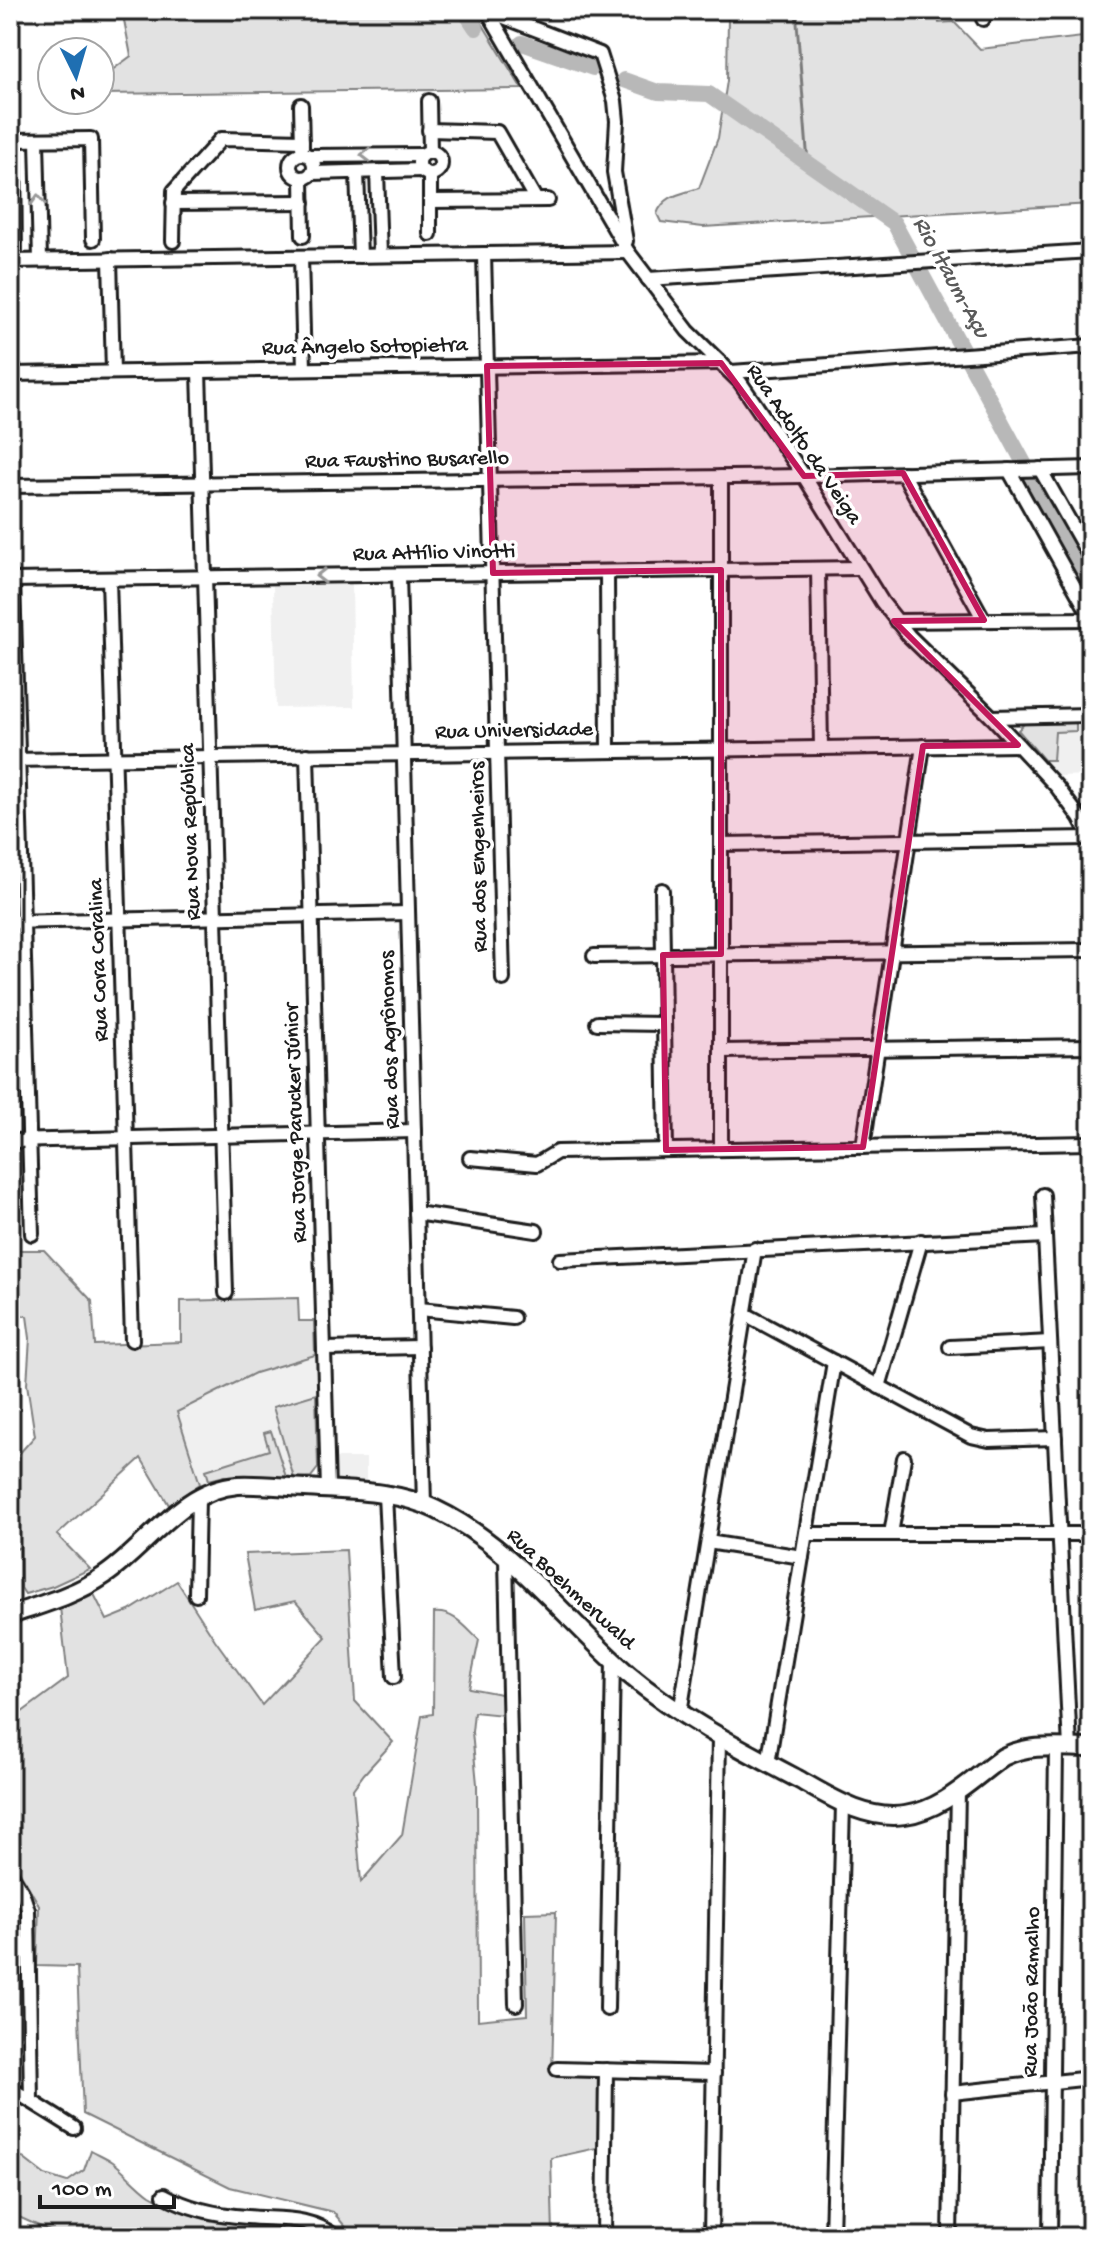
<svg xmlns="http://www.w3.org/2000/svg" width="1101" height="2247" viewBox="0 0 1101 2247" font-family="'Gochi Hand',sans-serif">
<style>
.built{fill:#f0f0f0}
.green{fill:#e2e2e2;stroke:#7f7f7f;stroke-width:2}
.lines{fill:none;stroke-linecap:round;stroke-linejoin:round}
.stream{stroke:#7a7a7a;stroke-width:3}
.river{stroke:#b8b8b8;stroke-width:16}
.minor-casing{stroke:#1c1c1c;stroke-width:18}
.major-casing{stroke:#1c1c1c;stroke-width:22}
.minor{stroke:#fff;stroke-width:12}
.major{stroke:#fff;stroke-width:16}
.oneway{stroke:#999}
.marked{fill:#c2185b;fill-opacity:0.2;stroke:#c2185b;stroke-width:6;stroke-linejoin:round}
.labels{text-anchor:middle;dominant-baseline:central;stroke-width:7;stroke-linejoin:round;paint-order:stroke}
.street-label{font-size:22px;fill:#1c1c1c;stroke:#fff}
.water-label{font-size:24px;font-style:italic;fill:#5a5a5a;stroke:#fff}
</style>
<rect width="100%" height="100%" fill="#fff"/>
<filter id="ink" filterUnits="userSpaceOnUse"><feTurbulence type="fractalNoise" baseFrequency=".0125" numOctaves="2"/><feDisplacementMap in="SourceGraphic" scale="16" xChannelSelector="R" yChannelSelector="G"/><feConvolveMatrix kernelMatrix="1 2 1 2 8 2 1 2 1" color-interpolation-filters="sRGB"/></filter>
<g filter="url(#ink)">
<g class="built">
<polygon points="352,584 354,707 276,708 273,586"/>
<polygon points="1091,721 1091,775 1058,776 1018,730 1024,724"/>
<polygon points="315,1355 318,1468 315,1475 306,1478 225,1476 200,1484 177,1412 255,1373"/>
<polygon points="334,1458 366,1458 366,1483 335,1479"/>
</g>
<g class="green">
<polygon points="122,10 474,10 522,89 100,94 100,79 131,56"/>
<path d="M677 10H938L939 23 954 22 980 49 1091 36V204L703 227 661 222 657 214C664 195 681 194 699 188L718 138 727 81 728 18 683 19Z"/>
<polygon points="1076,722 1076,731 1055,732 1053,760 1044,760 1018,730 1024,724"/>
<polygon points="10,1250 44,1250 92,1301 95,1345 181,1342 181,1301 298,1298 299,1321 314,1321 315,1355 255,1373 177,1412 200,1484 169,1505 141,1458 57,1535 90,1569 53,1586 25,1594 21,1588 20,1547 10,1552 10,1472 17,1470 18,1455 35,1436 27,1384 30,1338 27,1316 10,1313"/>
<polygon points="316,1394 318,1468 311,1477 294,1478 273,1407"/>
<polygon points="271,1431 286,1477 225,1476 209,1480 206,1470 269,1450 264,1433"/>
<path d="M346 1550 355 1701 393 1742 364 1774 353 1789 361 1882 402 1835 422 1716 433 1714 434 1613C454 1611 466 1628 479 1640L469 1688 501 1694 503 1715 474 1712 472 1732 477 1784 478 2020 527 2015 525 1913 556 1912 552 2075 601 2077V2147L551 2158 553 2235C542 2239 531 2234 520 2237H354L333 2212 230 2187 83 2114 77 1967 37 1966 39 1905 10 1855V1721L68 1678 60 1607 93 1592 107 1620 129 1611 177 1581 215 1640 262 1705 326 1637 295 1601 255 1610 245 1554Z"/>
<path d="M10 2148 45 2175 67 2182 84 2170 91 2150C98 2154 106 2157 113 2162 126 2172 136 2185 150 2195 164 2203 180 2210 195 2216 234 2231 258 2213 297 2237H63L10 2213Z"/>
</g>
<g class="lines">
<polyline class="stream" points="796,10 808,163"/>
<g class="river">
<polyline points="464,10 476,28"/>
<polyline points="522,43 593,68"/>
<polyline points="624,80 658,92 709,94 894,223 1091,587"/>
</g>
<defs>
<g id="minor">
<polyline points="487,10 628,252 688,331 740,382 804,476 882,602 909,636 992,717 1057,787 1080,818 1091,839"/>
<polyline points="983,10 983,19"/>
<polyline points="488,11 600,54 615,101 617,121 614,172 626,241"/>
<polyline points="429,101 430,152"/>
<polyline points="301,105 302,147"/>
<polyline points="429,130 497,132 536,200"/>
<polyline points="10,140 91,139 93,239"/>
<polyline points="14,140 15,261"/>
<polyline points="37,140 40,260"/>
<circle cx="430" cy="163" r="11"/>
<circle cx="302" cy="166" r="12"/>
<polyline points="309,156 423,155"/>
<polyline points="357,172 360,256"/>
<polyline points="377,172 380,255"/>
<polyline points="312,173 422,170"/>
<polyline points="430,174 430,234"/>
<polyline points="302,178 303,236"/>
<polyline points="430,201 548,200"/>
<polyline points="173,203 303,202"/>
<polyline points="173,241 174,191 221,139 302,141"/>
<polyline points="484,254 503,979"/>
<polyline points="301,257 304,369"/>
<polyline points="110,259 113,372"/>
<polyline points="10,261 628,252"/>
<polyline points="648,279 1091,251"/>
<polyline points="199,371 226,1293"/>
<polyline points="731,372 1091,346"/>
<polyline points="10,374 721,363"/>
<polyline points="1040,469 1091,559"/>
<polyline points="1009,470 1091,617"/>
<polyline points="903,473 984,620"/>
<polyline points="721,477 721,1149"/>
<polyline points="10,486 804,476 1091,468"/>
<polyline points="818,569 821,748"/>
<polyline points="607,572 608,751"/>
<polyline points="399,575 424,1504"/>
<polyline points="109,579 132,1340"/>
<polyline points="10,580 859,568"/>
<polyline points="13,580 32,1234"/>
<polyline points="896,621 1091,619"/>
<polyline points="992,717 1091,715"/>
<polyline points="307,755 328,1490"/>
<polyline points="10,760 1018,745"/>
<polyline points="721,844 1091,838"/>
<polyline points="662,890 666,1150"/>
<polyline points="10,922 408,913"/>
<polyline points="594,956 1091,950"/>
<polyline points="597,1023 664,1024"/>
<polyline points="721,1051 1091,1046"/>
<polyline points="10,1141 414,1131"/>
<polyline points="863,1147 923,746"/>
<polyline points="470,1158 537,1164 557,1152 1091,1143"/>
<polyline points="1043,1195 1070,1748"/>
<polyline points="416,1213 536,1231"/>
<polyline points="560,1260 1045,1236"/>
<polyline points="419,1309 513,1318"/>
<polyline points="745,1314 971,1436 989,1440 1055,1438"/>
<polyline points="950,1347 1050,1342"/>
<polyline points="324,1349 420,1347"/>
<polyline points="879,1387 921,1241"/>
<polyline points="385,1495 394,1677"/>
<polyline points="806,1534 1091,1534"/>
<polyline points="891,1534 904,1458"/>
<polyline points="708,1542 802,1557"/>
<polyline points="506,1559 516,2004"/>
<polyline points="196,1595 198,1498"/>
<polyline points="680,1713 755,1249"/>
<polyline points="768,1764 834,1362"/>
<polyline points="10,1873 22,1892 28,1910 31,2101"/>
<polyline points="10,1951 28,1951"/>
<polyline points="607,2009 613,1660"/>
<polyline points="557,2069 714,2073"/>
<polyline points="10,2088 74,2128"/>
<polyline points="952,2093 1091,2078"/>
<path d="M164 2195C189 2209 218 2215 247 2217 280 2220 308 2215 336 2237"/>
<polyline points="604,2237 606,2070"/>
<polyline points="711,2237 719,1737"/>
<polyline points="832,2237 843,1804"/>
<polyline points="950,2237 958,1790"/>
<polyline points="1050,2237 1056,1748"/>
</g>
<path id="major" d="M10 1615C43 1604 76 1595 105 1575 148 1546 182 1489 238 1485 260 1484 283 1487 305 1488 348 1491 395 1490 435 1509 512 1545 565 1620 628 1674 679 1717 739 1748 798 1779 830 1797 866 1821 905 1815 943 1810 973 1778 1003 1757 1030 1743 1061 1748 1091 1748"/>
</defs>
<use href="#minor" class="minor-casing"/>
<use href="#major" class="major-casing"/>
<use href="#minor" class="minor"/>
<use href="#major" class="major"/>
</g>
<defs><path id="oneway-chevron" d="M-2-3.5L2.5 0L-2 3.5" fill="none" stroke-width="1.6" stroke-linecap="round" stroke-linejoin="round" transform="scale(2)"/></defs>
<g class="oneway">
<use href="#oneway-chevron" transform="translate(366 155) rotate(179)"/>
<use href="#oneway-chevron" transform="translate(38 200) rotate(-92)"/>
<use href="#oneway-chevron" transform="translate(321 576) rotate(179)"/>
</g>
</g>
<path class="marked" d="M721 363 804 476 903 473 984 620 894 621 1018 745 923 746 863 1147 666 1150 663 955 721 954V570L493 573 487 366Z"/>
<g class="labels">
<g class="street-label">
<text transform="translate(365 348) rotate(-1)">Rua Ângelo Sotopietra</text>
<text transform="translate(803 445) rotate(56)">Rua Adolfo da Veiga</text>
<text transform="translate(407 461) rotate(-1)">Rua Faustino Busarello</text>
<text transform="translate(434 554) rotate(-1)">Rua Attílio Vinotti</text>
<text transform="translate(514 732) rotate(-1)">Rua Universidade</text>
<text transform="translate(192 832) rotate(-92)">Rua Nova República</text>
<text transform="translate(480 857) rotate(-91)">Rua dos Engenheiros</text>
<text transform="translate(100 960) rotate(-92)">Rua Cora Coralina</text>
<text transform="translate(391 1040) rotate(-92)">Rua dos Agrônomos</text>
<text transform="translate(297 1123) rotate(-92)">Rua Jorge Parucker Júnior</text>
<text transform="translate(570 1590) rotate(43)">Rua Boehmerwald</text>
<text transform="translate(1033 1992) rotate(-89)">Rua João Ramalho</text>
</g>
<g class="water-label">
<text transform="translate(950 278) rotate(61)">Rio Itaum-Açu</text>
</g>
</g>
<rect width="1101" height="2247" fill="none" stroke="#fff" stroke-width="40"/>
<rect x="20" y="20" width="1061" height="2207" fill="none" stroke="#1c1c1c" stroke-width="3" filter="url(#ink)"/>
<g transform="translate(76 76) rotate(175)"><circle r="38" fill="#ffffff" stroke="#a4a4a4" stroke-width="2"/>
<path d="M0-6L14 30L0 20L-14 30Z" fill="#1f6fb2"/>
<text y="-12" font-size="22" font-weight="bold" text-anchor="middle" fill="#1c1c1c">N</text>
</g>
<path d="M40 2195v12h134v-12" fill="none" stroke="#1c1c1c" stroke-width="4"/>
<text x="52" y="2195" font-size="24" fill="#1c1c1c" stroke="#ffffff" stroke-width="6" paint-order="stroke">100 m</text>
</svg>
